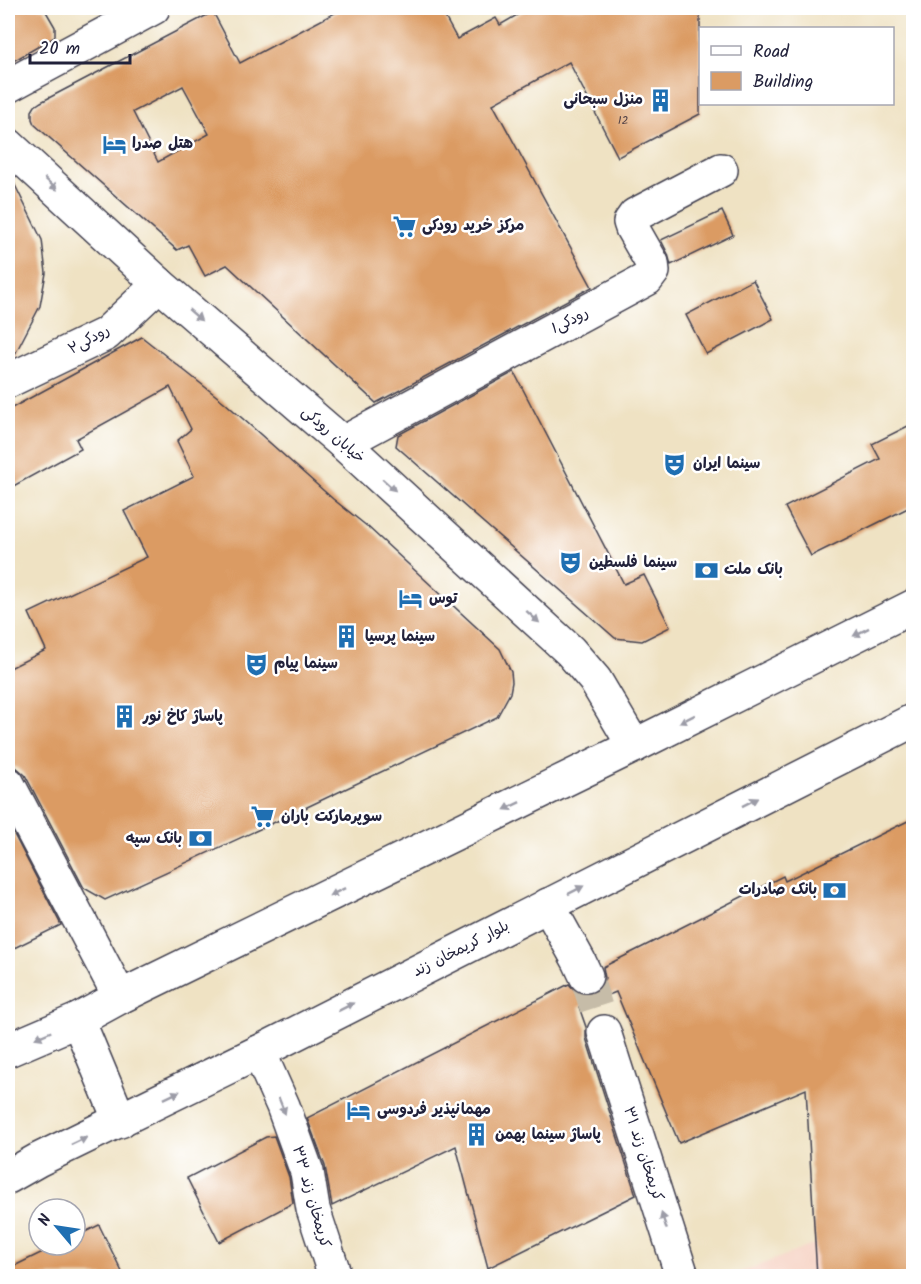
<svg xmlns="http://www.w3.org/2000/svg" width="921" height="1284" viewBox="0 0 921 1284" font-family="Kalam,'Playpen Sans Arabic',sans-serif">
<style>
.built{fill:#f6d2c3}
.building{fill:#db9b63;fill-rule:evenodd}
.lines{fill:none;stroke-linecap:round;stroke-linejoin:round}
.minor-tunnel{stroke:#c6bca8;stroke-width:33;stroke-dasharray:33 16;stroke-linecap:butt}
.minor-casing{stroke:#413f4f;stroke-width:36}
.major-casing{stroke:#413f4f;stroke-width:36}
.minor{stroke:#fff;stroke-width:33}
.major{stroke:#fff;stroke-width:33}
.oneway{fill:#9c9ca7}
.labels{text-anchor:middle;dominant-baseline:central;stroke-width:5;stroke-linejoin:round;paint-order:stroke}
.number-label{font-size:12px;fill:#504045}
.poi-label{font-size:15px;font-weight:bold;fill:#22223b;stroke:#fff;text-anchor:start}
.street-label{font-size:15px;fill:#22223b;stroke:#fff}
</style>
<rect width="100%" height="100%" fill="#fff"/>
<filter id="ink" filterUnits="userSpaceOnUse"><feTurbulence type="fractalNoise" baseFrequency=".0167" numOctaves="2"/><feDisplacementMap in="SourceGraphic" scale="12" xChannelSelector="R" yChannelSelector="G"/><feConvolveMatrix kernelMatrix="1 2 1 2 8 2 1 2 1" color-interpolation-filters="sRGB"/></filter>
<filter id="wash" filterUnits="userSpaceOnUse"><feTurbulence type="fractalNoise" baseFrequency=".008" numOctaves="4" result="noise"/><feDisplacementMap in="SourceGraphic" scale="24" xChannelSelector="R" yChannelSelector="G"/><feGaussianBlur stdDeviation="1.35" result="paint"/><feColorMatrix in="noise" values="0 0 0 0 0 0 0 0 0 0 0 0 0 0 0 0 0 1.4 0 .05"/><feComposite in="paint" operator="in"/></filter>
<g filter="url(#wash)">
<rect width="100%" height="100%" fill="#efe2c3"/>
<polygon class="built" points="815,1244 817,1276 731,1276"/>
<g id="blocks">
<g class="building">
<polygon points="8,8 44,8 55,27 55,37 8,64"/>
<path d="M344 8H440L457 39 496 18 500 25 529 8H700V114L618 157 569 62 493 104 592 287 376 403 227 265 205 276 188 245 177 250 34 124 32 119V111L35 106 41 102 213 12 240 63ZM183 86 209 134 158 162 133 112Z"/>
<polygon points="8,171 42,240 46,273 40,306 13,358 8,360"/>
<polygon points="722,211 733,235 671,265 668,254 661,240"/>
<polygon points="753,280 773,319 706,354 686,315"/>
<polygon points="142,337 224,402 333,499 368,527 500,649 511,672 512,682 510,693 497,717 286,817 105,900 84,888 25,775 17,768 8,765 8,669 46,650 29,613 147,557 124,511 194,476 177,441 191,429 170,387 76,439 81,449 8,489 8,410"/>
<polygon points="514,372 624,584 644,575 670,627 642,641 615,638 396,446 398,435"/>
<polygon points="914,423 914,505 811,556 785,507 880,459 872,444"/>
<polygon points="914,818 914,1276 817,1276 806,1089 679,1143 616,992 579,1007 586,1027 586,1038 636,1195 488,1268 456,1146 332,1206 325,1166 307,1118 569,984 575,991 584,995 594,993 602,986 605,978 603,967 783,876 785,881"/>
<polygon points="8,823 61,925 8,951"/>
<polygon points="274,1136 289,1177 293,1203 219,1242 187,1178 266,1137"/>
<polygon points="99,1225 124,1276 8,1276 8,1269 57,1245 75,1245 75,1237"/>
</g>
</g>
</g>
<g filter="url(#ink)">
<use href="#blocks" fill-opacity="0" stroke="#413f4f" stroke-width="1.5"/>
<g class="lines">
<polyline class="minor-tunnel" points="586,976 604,1032"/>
<defs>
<g id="minor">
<polyline points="8,86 153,8"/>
<polyline points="8,145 159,284 343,443 570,651 595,680 634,746"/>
<polyline points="8,381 106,334 159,284"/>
<polyline points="343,443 647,279 653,271 652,263 632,228 630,222 635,215 721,170"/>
<polyline points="8,784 120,997"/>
<polyline points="548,905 579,961 586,976"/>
<polyline points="604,1032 682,1276"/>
<polyline points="259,1052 283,1106 307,1172 313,1209 335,1276"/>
</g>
<g id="major">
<polyline points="78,1020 120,1121"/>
<polyline points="8,1050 78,1020 120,997 634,746 914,606"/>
<polyline points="8,1177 38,1160 259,1052 914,720"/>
</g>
</defs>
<use href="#minor" class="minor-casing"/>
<use href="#major" class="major-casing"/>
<use href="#minor" class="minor"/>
<use href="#major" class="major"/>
</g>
<defs><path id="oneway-solid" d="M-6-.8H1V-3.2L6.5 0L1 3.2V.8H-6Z" transform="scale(1.5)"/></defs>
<g class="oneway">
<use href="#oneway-solid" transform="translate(51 184) rotate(43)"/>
<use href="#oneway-solid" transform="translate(195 315) rotate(41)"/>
<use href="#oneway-solid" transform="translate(389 485) rotate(42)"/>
<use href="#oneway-solid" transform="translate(533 617) rotate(42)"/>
<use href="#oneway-solid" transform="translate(861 632) rotate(153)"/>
<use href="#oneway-solid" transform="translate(687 719) rotate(153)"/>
<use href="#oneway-solid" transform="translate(750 802) rotate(-27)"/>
<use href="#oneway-solid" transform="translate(512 806) rotate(154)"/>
<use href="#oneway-solid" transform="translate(576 890) rotate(-27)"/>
<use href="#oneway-solid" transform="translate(337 892) rotate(154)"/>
<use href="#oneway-solid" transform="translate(346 1007) rotate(-27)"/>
<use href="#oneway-solid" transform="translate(43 1035) rotate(157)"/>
<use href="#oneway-solid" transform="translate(172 1095) rotate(-26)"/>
<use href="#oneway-solid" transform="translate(282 1106) rotate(68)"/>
<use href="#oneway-solid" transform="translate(79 1141) rotate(-26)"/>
<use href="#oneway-solid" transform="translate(664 1221) rotate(-108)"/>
</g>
</g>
<defs>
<symbol id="building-bare" viewBox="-9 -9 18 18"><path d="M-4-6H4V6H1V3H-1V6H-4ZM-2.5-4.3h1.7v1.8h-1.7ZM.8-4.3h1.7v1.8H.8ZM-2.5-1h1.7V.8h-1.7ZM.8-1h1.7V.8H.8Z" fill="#1f6fb2" stroke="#fff" stroke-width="2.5" paint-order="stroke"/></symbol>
<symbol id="hotel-bare" viewBox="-9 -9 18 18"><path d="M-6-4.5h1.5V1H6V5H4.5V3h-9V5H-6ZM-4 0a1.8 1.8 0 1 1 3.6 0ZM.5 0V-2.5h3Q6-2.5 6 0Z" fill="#1f6fb2" stroke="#fff" stroke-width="2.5" paint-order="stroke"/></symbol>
<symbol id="supermarket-bare" viewBox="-9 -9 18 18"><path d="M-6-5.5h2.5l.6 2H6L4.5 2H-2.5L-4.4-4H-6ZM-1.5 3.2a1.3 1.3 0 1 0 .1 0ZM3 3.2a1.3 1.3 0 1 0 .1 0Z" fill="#1f6fb2" stroke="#fff" stroke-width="2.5" paint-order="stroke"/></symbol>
<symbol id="theatre-bare" viewBox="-9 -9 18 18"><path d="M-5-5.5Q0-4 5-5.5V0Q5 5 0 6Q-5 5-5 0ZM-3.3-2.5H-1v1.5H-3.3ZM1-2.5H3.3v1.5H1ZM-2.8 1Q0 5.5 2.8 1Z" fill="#1f6fb2" stroke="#fff" stroke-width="2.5" paint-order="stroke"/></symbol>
<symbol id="bank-bare" viewBox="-9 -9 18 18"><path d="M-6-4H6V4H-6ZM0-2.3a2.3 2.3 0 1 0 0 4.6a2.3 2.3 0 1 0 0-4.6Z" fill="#1f6fb2" stroke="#fff" stroke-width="2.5" paint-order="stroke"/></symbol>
</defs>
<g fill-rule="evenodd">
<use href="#building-bare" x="644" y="84" width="33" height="33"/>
<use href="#hotel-bare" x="98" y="128" width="33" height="33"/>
<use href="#supermarket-bare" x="388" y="210" width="33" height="33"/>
<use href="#theatre-bare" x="658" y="448" width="33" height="33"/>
<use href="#theatre-bare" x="554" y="546" width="33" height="33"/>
<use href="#bank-bare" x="690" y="554" width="33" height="33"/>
<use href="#hotel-bare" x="394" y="582" width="33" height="33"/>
<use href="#building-bare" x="330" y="620" width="33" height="33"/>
<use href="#theatre-bare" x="240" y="648" width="33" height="33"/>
<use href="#building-bare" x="108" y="700" width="33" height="33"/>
<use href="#supermarket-bare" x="246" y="800" width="33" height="33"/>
<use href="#bank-bare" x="184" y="822" width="33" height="33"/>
<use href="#bank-bare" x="818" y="874" width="33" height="33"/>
<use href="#hotel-bare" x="342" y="1094" width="33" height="33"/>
<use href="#building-bare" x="460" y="1118" width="33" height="33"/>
</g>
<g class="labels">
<g class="number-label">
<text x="623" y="120">12</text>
</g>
<g class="poi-label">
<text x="643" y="100" text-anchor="end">منزل سبحانی</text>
<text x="132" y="144">هتل صدرا</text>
<text x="422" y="226">مرکز خرید رودکی</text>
<text x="693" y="464">سینما ایران</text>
<text x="589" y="563">سینما فلسطین</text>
<text x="724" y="570">بانک ملت</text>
<text x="429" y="599">توس</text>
<text x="365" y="637">سینما پرسیا</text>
<text x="274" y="664">سینما پیام</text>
<text x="143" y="717">پاساژ کاخ نور</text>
<text x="281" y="817">سوپرمارکت باران</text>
<text x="182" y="839" text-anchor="end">بانک سپه</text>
<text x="817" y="890" text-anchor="end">بانک صادرات</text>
<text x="377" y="1110">مهمانپذیر فردوسی</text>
<text x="495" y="1135">پاساژ سینما بهمن</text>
</g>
<g class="street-label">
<text transform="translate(570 321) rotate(-28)">1رودکی</text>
<text transform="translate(89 340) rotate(-29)">رودکی۲</text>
<text transform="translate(333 435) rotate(41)">خیابان رودکی</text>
<text transform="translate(461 949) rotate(-27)">بلوار کریمخان زند</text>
<text transform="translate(643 1154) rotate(72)">کریمخان زند ۳۱</text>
<text transform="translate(311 1197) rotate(74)">کریمخان زند ۳۳</text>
</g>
</g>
<rect width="921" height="1284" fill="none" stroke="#fff" stroke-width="30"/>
<rect x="699" y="27" width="195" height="78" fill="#ffffff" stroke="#a7a7b1" stroke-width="1.5"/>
<rect x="711" y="46" width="30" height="9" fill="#ffffff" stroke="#a7a7b1" stroke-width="1.5"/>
<text x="753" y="57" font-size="18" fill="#22223b">Road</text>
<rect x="711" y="72" width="30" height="18" fill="#db9b63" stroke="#a7a7b1" stroke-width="1.5"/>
<text x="753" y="87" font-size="18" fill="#22223b">Building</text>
<g transform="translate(57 1227) rotate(299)"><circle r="28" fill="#ffffff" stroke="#a7a7b1" stroke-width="1.5"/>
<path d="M0-4.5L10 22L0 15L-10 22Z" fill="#1f6fb2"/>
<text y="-9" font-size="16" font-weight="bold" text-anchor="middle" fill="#22223b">N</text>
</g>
<path d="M30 54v9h100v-9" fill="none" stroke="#22223b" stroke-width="3"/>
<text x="39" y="54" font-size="18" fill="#22223b" stroke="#ffffff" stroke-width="4.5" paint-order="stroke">20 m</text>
</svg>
